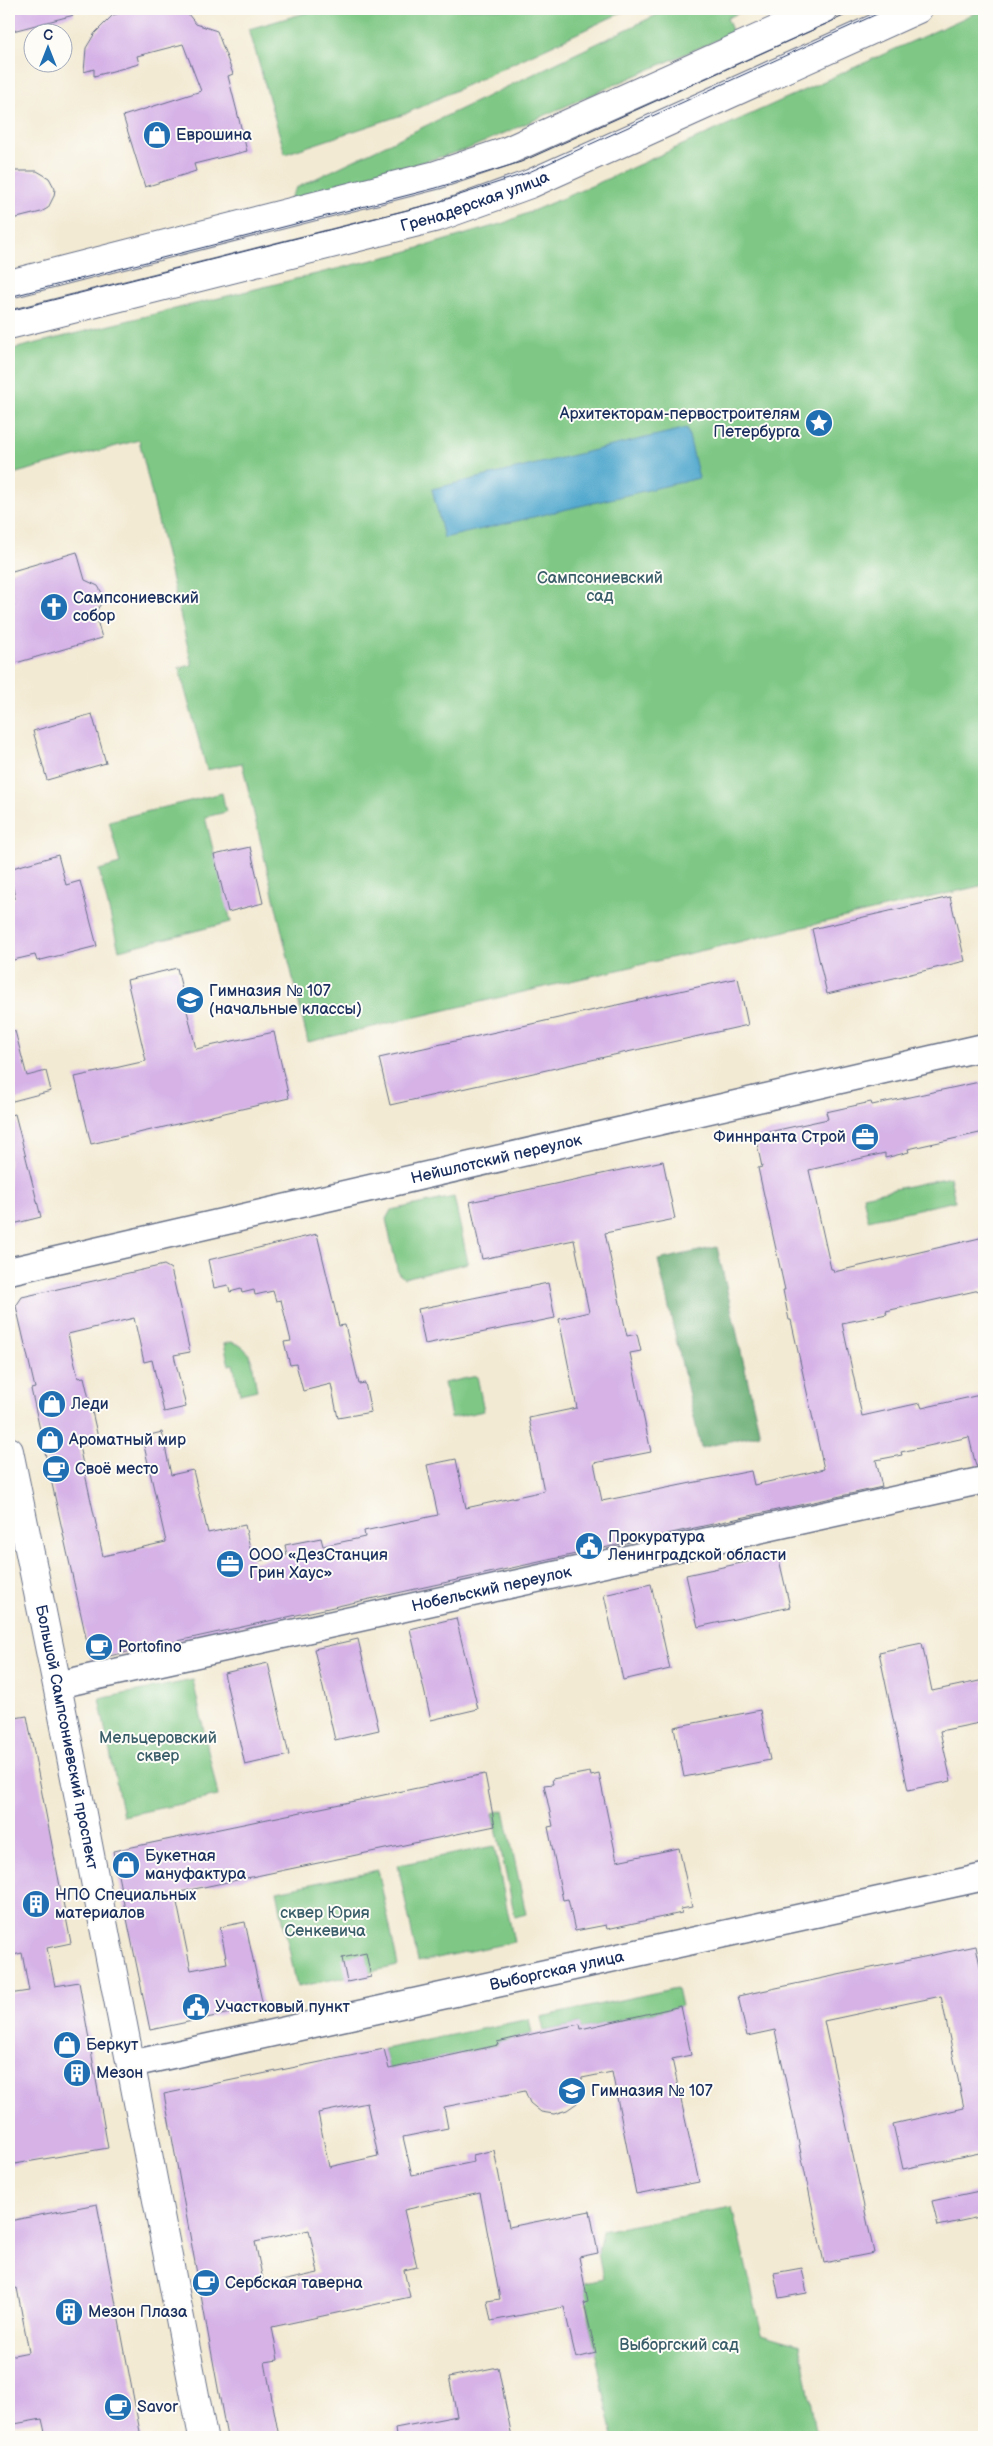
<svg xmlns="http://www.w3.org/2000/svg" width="993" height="2446" viewBox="0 0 993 2446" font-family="'Balsamiq Sans',sans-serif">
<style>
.green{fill:#7ec784;stroke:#4c7b71}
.forest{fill:#66ac72;stroke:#406e68}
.water{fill:#51a8ce;stroke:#366c96}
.building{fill:#d6b2e7;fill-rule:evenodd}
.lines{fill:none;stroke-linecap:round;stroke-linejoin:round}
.street-casing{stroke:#677087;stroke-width:29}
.secondary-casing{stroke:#677087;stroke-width:30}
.street{stroke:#fff;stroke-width:26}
.secondary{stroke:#fff;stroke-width:28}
.tram{stroke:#1b2f5e;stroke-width:1}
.labels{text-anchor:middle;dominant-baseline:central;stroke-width:4;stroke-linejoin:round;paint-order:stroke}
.poi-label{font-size:16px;fill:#1b2f5e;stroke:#fdfcf7;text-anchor:start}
.street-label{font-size:16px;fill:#1b2f5e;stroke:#fdfcf7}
.park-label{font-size:16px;fill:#395d69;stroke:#fdfcf7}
</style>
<rect width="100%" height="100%" fill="#fdfcf7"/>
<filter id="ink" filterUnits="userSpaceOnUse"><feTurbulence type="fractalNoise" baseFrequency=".02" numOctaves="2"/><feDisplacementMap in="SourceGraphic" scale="10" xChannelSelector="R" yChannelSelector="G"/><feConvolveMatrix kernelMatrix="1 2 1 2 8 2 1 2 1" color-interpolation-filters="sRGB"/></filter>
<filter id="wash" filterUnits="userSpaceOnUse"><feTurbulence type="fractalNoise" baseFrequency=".0096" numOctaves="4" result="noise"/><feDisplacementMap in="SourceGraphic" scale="20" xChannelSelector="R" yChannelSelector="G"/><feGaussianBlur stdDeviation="1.12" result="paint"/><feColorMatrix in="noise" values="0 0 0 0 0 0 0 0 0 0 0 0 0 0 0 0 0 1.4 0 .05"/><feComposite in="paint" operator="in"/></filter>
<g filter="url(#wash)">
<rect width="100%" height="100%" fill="#f3ead3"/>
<g class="green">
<polygon points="319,9 629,9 405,114 285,154 249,29"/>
<polygon points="669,9 748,9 727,18 733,33 468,149 288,201 296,188"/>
<polygon points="984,9 984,96 973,107 984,159 984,885 308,1042 242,763 207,770 179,668 192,665 139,440 9,475 9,350 405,252 504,223 596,184"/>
<polygon points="222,793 226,812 205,817 231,922 119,950 99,870 120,864 109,821"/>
<polygon points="950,1177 955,1201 868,1220 863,1196"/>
<polygon points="454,1197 468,1263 404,1278 398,1273 386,1219 391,1210"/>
<path d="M231 1342C256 1348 252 1370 257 1390L240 1394 233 1364 229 1365 224 1344Z"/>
<polygon points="477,1376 484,1411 451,1418 444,1383"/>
<polygon points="193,1680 218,1796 123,1816 99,1699"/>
<polygon points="504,1810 526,1914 515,1917 493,1813"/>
<polygon points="494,1846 514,1942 418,1962 398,1865"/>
<polygon points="378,1870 398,1966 297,1987 277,1891"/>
<polygon points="677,1988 681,2006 581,2029 579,2024 544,2031 541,2017"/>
<polygon points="529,2019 532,2034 497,2042 498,2045 389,2069 384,2049"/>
<polygon points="732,2207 762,2334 800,2345 817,2437 613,2437 589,2322 584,2283 603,2279 598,2253 602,2231"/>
</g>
<polygon class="forest" points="717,1247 760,1434 701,1448 658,1260"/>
<polygon class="water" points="687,428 699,478 444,538 432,489"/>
<g id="blocks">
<g class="building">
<polygon points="9,9 73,9 74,15 9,32"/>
<polygon points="136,9 184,9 196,24 217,31 233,74 228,76 247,151 194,164 196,171 145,187 123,116 201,91 183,44 137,56 139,64 94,76 94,69 84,72 86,48 95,33 113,15"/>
<polygon points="9,171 37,171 49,178 55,189 54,196 48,208 41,212 9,220"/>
<polygon points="77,552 85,580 98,586 102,593 102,602 95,613 102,638 9,665 9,572"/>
<polygon points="92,714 106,763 47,780 33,731"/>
<polygon points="250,847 263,903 228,912 214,855"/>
<polygon points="58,855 66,885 80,881 97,946 37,961 35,955 9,961 9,899 15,898 9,869"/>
<polygon points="950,897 965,961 827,994 812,929"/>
<polygon points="177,968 196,1049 274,1032 289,1098 91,1144 75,1077 146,1061 127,980"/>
<polygon points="738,978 748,1025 390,1105 379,1058"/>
<polygon points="15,1031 27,1076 46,1071 51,1091 9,1102 9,1032"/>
<polygon points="984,1081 984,1132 908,1149 909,1152 885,1158 885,1153 809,1170 831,1269 833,1269 834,1272 984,1237 984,1289 886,1311 887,1314 842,1323 862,1416 920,1403 922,1408 984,1394 984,1465 976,1466 969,1437 901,1452 902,1455 876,1460 882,1487 91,1660 31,1389 35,1388 16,1306 22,1297 164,1265 171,1269 190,1352 174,1355 186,1407 164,1412 152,1360 144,1362 134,1318 68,1334 78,1378 84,1377 99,1442 79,1446 103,1556 166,1542 142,1437 162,1432 171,1475 193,1470 208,1533 245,1525 253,1562 287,1555 285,1545 321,1538 323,1546 365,1537 364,1531 438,1515 427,1465 456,1459 466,1508 544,1491 529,1418 577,1408 559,1319 589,1312 574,1240 482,1259 470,1202 663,1161 675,1219 605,1233 627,1336 637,1334 641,1351 630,1353 651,1452 594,1463 602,1501 751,1471 754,1485 803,1474 824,1469 791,1320 789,1320 783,1290 785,1290 758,1168 762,1167 755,1135 828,1119 826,1112 871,1102 872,1105"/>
<polygon points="15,1114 41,1217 9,1225 9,1115"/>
<polygon points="317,1234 339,1326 345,1325 359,1384 365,1383 371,1412 338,1418 331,1384 303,1391 296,1364 290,1365 284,1342 291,1341 281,1300 276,1301 273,1291 255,1295 254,1290 242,1293 241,1289 230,1292 228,1285 214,1288 208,1260"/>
<polygon points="548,1283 555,1318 425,1344 418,1309"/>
<polygon points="778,1555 790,1607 698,1627 686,1575"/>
<polygon points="651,1584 670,1669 623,1680 604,1595"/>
<polygon points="456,1618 478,1709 431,1720 410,1629"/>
<polygon points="358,1639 379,1730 335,1740 314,1649"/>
<polygon points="922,1643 932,1691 984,1680 984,1722 940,1731 951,1781 908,1790 879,1652"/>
<polygon points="268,1663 289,1755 245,1765 224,1673"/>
<polygon points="760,1710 770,1760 684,1777 674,1727"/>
<polygon points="27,1716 71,1943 47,1948 55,1986 79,1982 108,2148 9,2165 9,1994 29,1991 22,1953 9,1956 9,1719"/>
<polygon points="590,1772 591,1776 599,1774 617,1861 679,1848 692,1907 681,1909 682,1913 634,1923 607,1929 606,1925 575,1931 568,1899 563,1900 548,1827 553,1826 544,1785 553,1784 552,1779"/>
<polygon points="485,1774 495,1826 175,1893 191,1970 227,1963 220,1927 245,1922 263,2006 150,2030 113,1851"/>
<polygon points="976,1946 984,1986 984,2152 903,2169 893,2124 964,2108 941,1996 824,2021 874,2253 824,2263 775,2030 747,2036 738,1996"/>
<polygon points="366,1953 371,1977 347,1982 342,1958"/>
<path d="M681 2006 691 2055 672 2059 699 2182 636 2194 612 2072 582 2078 577 2103 567 2110 554 2114 541 2112 530 2103 525 2091 444 2107 448 2128 403 2137 412 2175 474 2162 473 2155 494 2150 509 2227 590 2211 598 2253 579 2257 588 2302 584 2303 596 2353 576 2358 564 2307 491 2321 487 2301 500 2299 480 2193 404 2210 417 2267 404 2270 410 2297 272 2327 278 2360 265 2362 279 2437H227L164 2094 384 2049 389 2069 498 2045 497 2042 541 2032 580 2024 581 2029ZM367 2103 378 2156 329 2167 318 2113ZM309 2230 318 2273 264 2285 255 2242Z"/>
<polygon points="984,2190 984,2216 938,2226 932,2201"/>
<polygon points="97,2204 141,2437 46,2437 42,2419 9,2425 9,2356 29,2352 17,2288 9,2290 9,2221"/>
<polygon points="802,2268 807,2293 779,2298 774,2273"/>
<polygon points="498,2367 512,2437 396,2437 395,2428 457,2416 449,2377"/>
</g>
</g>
</g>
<g filter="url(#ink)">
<use href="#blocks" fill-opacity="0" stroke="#677087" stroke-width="1"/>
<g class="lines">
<defs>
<g id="street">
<path id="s1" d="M9 1271 984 1047"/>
<path id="s2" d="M57 1685 984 1480"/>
<path id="s3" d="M131 2064 984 1877"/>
</g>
<g id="secondary">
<polyline points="9,284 436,175 507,151 824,9"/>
<path id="s4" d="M9 325 438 217 530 184 918 9"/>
<path id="s5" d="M9 1451 57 1685 203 2437"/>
</g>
</defs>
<use href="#street" class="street-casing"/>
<use href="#secondary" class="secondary-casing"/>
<use href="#street" class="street"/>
<use href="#secondary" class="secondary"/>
<g class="tram">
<polyline points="9,297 436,188 521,162 859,9"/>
<polyline points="9,311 435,203 527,173 888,9"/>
</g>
</g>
</g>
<defs>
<symbol id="shop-disc" viewBox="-11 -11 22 22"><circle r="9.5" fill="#1f6fb2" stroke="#fdfcf7"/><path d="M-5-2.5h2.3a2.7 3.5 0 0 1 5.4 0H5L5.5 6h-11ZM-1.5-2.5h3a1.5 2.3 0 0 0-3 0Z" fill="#fff"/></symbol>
<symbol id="sight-disc" viewBox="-11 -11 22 22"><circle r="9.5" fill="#1f6fb2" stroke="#fdfcf7"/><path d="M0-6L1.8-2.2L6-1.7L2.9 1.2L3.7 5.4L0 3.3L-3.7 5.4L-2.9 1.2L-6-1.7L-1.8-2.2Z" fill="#fff"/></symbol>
<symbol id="church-disc" viewBox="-11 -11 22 22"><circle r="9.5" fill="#1f6fb2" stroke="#fdfcf7"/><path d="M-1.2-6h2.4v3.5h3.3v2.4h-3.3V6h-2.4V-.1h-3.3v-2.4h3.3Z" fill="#fff"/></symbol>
<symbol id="school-disc" viewBox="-11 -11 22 22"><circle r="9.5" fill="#1f6fb2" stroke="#fdfcf7"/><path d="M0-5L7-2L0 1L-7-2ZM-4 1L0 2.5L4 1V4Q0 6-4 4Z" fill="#fff"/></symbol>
<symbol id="office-disc" viewBox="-11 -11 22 22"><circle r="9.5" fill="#1f6fb2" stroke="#fdfcf7"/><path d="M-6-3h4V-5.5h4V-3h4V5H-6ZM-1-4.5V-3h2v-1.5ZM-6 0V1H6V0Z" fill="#fff"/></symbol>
<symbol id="cafe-disc" viewBox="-11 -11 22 22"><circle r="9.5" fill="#1f6fb2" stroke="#fdfcf7"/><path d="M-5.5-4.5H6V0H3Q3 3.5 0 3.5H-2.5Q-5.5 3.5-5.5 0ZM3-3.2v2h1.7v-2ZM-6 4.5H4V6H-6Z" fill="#fff"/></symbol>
<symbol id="civic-disc" viewBox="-11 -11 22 22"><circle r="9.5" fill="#1f6fb2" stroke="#fdfcf7"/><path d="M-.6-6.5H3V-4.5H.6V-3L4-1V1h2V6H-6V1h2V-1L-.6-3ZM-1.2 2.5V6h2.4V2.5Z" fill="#fff"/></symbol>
<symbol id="building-disc" viewBox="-11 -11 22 22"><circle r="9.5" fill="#1f6fb2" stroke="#fdfcf7"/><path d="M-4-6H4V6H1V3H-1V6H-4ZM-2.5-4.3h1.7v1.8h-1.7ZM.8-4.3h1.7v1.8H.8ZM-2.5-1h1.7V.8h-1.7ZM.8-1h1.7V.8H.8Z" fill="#fff"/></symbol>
</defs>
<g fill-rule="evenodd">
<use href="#shop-disc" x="141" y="119" width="32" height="32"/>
<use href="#sight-disc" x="803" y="407" width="32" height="32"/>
<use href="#church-disc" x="38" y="591" width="32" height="32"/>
<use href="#school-disc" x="174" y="984" width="32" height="32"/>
<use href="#office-disc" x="849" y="1121" width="32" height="32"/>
<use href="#shop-disc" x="36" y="1388" width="32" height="32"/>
<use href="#shop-disc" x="34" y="1424" width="32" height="32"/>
<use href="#cafe-disc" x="40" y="1453" width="32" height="32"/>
<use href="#civic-disc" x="573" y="1530" width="32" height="32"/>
<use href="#office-disc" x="214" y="1548" width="32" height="32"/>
<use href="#cafe-disc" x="83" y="1631" width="32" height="32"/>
<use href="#shop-disc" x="110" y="1849" width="32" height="32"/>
<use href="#building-disc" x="20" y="1888" width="32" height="32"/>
<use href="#civic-disc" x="180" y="1991" width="32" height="32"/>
<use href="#shop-disc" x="51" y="2029" width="32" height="32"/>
<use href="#building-disc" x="61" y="2057" width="32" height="32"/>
<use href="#school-disc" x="556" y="2075" width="32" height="32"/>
<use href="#cafe-disc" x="190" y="2267" width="32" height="32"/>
<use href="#building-disc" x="53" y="2296" width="32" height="32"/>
<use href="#cafe-disc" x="102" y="2391" width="32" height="32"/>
</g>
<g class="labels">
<g class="poi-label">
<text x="176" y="135">Еврошина</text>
<text x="800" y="414" text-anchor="end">Архитекторам-первостроителям<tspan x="800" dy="18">Петербурга</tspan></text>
<text x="73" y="598">Сампсониевский<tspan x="73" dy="18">собор</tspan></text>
<text x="209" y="991">Гимназия № 107<tspan x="209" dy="18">(начальные классы)</tspan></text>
<text x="846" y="1137" text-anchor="end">Финнранта Строй</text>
<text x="71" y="1404">Леди</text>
<text x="69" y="1440">Ароматный мир</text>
<text x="75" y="1469">Своё место</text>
<text x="608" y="1537">Прокуратура<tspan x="608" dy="18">Ленинградской области</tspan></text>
<text x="249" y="1555">ООО «ДезСтанция<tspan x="249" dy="18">Грин Хаус»</tspan></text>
<text x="118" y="1647">Portofino</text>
<text x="145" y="1856">Букетная<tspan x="145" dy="18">мануфактура</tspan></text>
<text x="55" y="1895">НПО Специальных<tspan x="55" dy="18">материалов</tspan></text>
<text x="215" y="2007">Участковый пункт</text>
<text x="86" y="2045">Беркут</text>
<text x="96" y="2073">Мезон</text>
<text x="591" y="2091">Гимназия № 107</text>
<text x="225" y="2283">Сербская таверна</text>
<text x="88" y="2312">Мезон Плаза</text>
<text x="137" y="2407">Savor</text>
</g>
<g class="street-label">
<text stroke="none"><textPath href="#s4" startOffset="482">Гренадерская улица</textPath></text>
<text stroke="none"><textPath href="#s1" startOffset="500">Нейшлотский переулок</textPath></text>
<text stroke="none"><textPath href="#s2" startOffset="445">Нобельский переулок</textPath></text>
<text stroke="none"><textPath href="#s5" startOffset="292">Большой Сампсониевский проспект</textPath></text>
<text stroke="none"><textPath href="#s3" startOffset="436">Выборгская улица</textPath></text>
</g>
<g class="park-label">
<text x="600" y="578">Сампсониевский<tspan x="600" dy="18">сад</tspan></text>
<text x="158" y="1738">Мельцеровский<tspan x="158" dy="18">сквер</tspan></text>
<text x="325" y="1913">сквер Юрия<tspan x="325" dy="18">Сенкевича</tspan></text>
<text x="679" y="2345">Выборгский сад</text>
</g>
</g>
<rect width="993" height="2446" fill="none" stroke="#fdfcf7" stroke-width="30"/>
<g transform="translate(48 48)"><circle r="24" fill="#fdfcf7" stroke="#a3aaba"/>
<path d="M0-4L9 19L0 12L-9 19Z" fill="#1f6fb2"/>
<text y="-8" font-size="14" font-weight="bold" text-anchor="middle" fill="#1b2f5e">С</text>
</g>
</svg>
